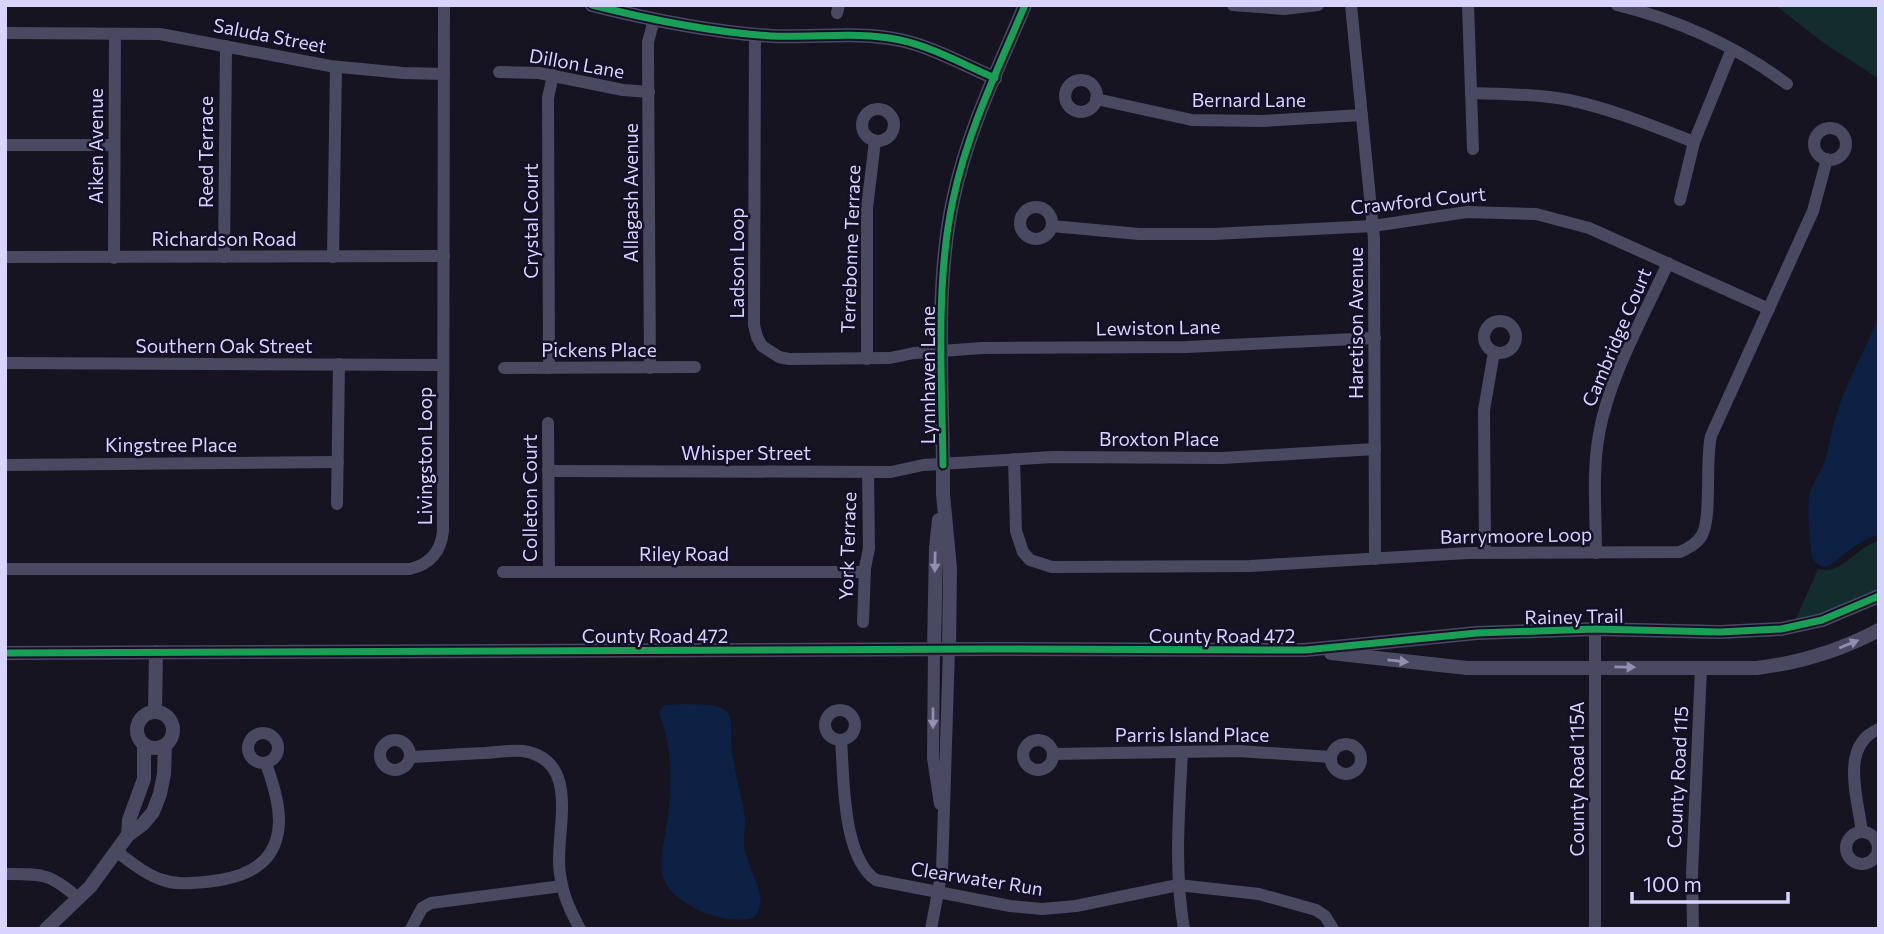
<svg xmlns="http://www.w3.org/2000/svg" width="1884" height="934" viewBox="0 0 1884 934" font-family="Commissioner,sans-serif">
<style>
.green{fill:#132c2d}
.water{fill:#0d2144}
.lines{fill:none;stroke-linecap:round;stroke-linejoin:round}
.minor{stroke:#4a4962;stroke-width:12}
.tertiary{stroke:#4a4962;stroke-width:14}
.cycleway-casing{stroke:#130f26;stroke-width:11}
.cycleway{stroke:#1a9f57;stroke-width:7}
.oneway{fill:#928eb0}
.labels{text-anchor:middle;dominant-baseline:central;stroke-width:5;stroke-linejoin:round;paint-order:stroke}
.street-label{font-size:19px;fill:#d9d4ff;stroke:#130f26}
</style>
<rect width="100%" height="100%" fill="#161421"/>
<g class="green">
<polygon points="1775,5 1879,5 1879,79 1821,41"/>
<path d="M1879 541V589L1821 614 1795 621 1818 569C1842 576 1856 546 1879 541Z"/>
</g>
<g class="water">
<path d="M1879 315V535C1867 537 1853 547 1844 554 1833 564 1824 574 1812 558 1810 538 1807 517 1809 498 1810 484 1820 476 1824 463 1829 448 1831 431 1836 416 1846 381 1866 350 1879 315Z"/>
<path d="M685 704C697 705 718 703 727 712 733 718 731 734 731 743 733 768 741 792 745 817 746 826 743 835 744 844 745 870 774 898 753 918 736 922 717 918 701 911 642 884 665 856 669 807 672 770 671 748 659 712L665 705Z"/>
</g>
<g class="lines">
<g class="minor">
<polyline points="1233,5 1284,9 1318,5"/>
<polyline points="1351,5 1374,239 1375,559"/>
<polyline points="1468,5 1473,149"/>
<path d="M1617 5C1678 20 1736 46 1787 84"/>
<polyline points="837,13 839,5"/>
<polyline points="5,33 160,34 330,66 403,73 444,74"/>
<polyline points="755,35 754,325 757,337 762,346 779,357 789,359 890,358 914,353 982,348 1187,347 1375,338"/>
<polyline points="499,72 539,73 623,90 649,92"/>
<circle cx="1081" cy="96" r="16"/>
<path d="M1471 93C1503 94 1537 94 1569 100 1612 109 1653 126 1694 142"/>
<polyline points="1096,99 1192,120 1262,121 1362,115"/>
<circle cx="878" cy="125" r="16"/>
<circle cx="1830" cy="144" r="16"/>
<polyline points="5,145 114,145"/>
<polyline points="1680,200 1694,142 1732,49"/>
<circle cx="1036" cy="223" r="16"/>
<polyline points="1052,226 1139,234 1214,234 1373,226 1467,212 1536,214 1589,228 1769,309"/>
<polyline points="5,257 444,256"/>
<polyline points="224,257 226,46"/>
<polyline points="333,257 336,67"/>
<polyline points="114,258 115,35"/>
<circle cx="1500" cy="337" r="16"/>
<polyline points="867,359 867,208 875,141"/>
<polyline points="5,363 443,365"/>
<polyline points="504,368 695,367"/>
<polyline points="549,368 548,98 553,75"/>
<polyline points="650,368 648,56 648,42 654,20"/>
<polyline points="548,423 549,572"/>
<path d="M1014 459 1016 531 1023 552 1030 560 1052 567 1250 566 1468 553 1680 552C1688 548 1697 544 1702 535 1712 517 1705 462 1711 436L1813 211 1827 159"/>
<polyline points="5,465 338,462"/>
<polyline points="548,471 891,472 923,465 1053,457 1222,458 1375,449"/>
<polyline points="337,504 339,364"/>
<polyline points="1485,553 1484,410 1494,352"/>
<path d="M1596 553C1596 514 1592 472 1599 434 1609 377 1644 316 1668 263"/>
<path d="M5 569H410C431 564 441 551 443 531L444 5"/>
<polyline points="503,572 864,572"/>
<polyline points="863,622 865,568 869,548 868,472"/>
<polyline points="934,649 933,758 940,804"/>
<circle cx="840" cy="725" r="15"/>
<circle cx="263" cy="748" r="15"/>
<circle cx="1038" cy="755" r="15"/>
<circle cx="395" cy="755" r="15"/>
<path d="M841 740C844 778 842 857 876 880L1010 906 1042 909 1076 906 1178 885 1259 894 1316 910 1325 916 1333 929"/>
<circle cx="1346" cy="759" r="15"/>
<path d="M1182 752C1179 812 1174 870 1184 929"/>
<polyline points="1053,754 1239,751 1331,757"/>
<path d="M410 757C435 756 460 754 485 753 497 752 511 750 523 751 579 760 558 823 559 863 560 888 568 907 580 929"/>
<path d="M1862 832C1858 799 1839 745 1879 729"/>
<circle cx="1862" cy="848" r="16"/>
<path d="M117 852C131 862 146 875 163 880 177 885 191 883 205 882 238 879 272 869 278 832 282 810 273 784 266 763"/>
<path d="M5 874C42 874 50 873 78 898"/>
<polyline points="411,929 422,908 431,903 562,886"/>
<polyline points="931,929 942,871 949,649"/>
<polyline points="1595,929 1595,629"/>
<polyline points="1693,929 1692,874 1701,668"/>
</g>
<g class="tertiary">
<path d="M592 5C651 20 710 32 771 36 814 38 859 31 900 40 933 47 964 65 995 78"/>
<polyline points="934,649 936,548 939,520"/>
<path d="M949 649 950 569 943 494V465C942 380 935 283 953 200 967 132 998 69 1025 5"/>
<polyline points="5,653 988,649 1305,650 1477,633 1595,629 1720,632 1781,629 1822,620 1879,596"/>
<path d="M1331 653 1467 668H1757C1799 663 1841 650 1879 630"/>
<polyline points="155,711 156,652"/>
<circle cx="155" cy="730" r="18"/>
<polyline points="128,835 129,820 144,779 144,745"/>
<polyline points="46,929 90,887 128,835 143,824 153,812 160,794 164,774 165,746"/>
</g>
<defs>
<g id="cycleway">
<path d="M592 5C651 20 710 32 771 36 814 38 859 31 900 40 933 47 964 65 995 78"/>
<path d="M943 465C942 380 935 283 953 200 967 132 998 69 1025 5"/>
<polyline points="5,653 988,649 1305,650 1477,633 1595,629 1720,632 1781,629 1822,620 1879,596"/>
</g>
</defs>
<use href="#cycleway" class="cycleway-casing"/>
<use href="#cycleway" class="cycleway"/>
</g>
<defs><path id="oneway-solid" d="M-6-.8H1V-3.2L6.5 0L1 3.2V.8H-6Z" transform="scale(1.75)"/></defs>
<g class="oneway">
<use href="#oneway-solid" transform="translate(935 562) rotate(91)"/>
<use href="#oneway-solid" transform="translate(1849 644) rotate(-22)"/>
<use href="#oneway-solid" transform="translate(1398 661) rotate(6)"/>
<use href="#oneway-solid" transform="translate(1625 667) rotate(1)"/>
<use href="#oneway-solid" transform="translate(933 718) rotate(90)"/>
</g>
<g class="labels">
<g class="street-label">
<text transform="translate(270 35) rotate(11)">Saluda Street</text>
<text transform="translate(577 63) rotate(10)">Dillon Lane</text>
<text x="1249" y="99">Bernard Lane</text>
<text transform="translate(95 146) rotate(-90)">Aiken Avenue</text>
<text transform="translate(205 152) rotate(-90)">Reed Terrace</text>
<text transform="translate(630 193) rotate(-90)">Allagash Avenue</text>
<text transform="translate(1418 200) rotate(-6)">Crawford Court</text>
<text transform="translate(530 221) rotate(-90)">Crystal Court</text>
<text x="224" y="238">Richardson Road</text>
<text transform="translate(850 249) rotate(-88)">Terrebonne Terrace</text>
<text transform="translate(736 263) rotate(-90)">Ladson Loop</text>
<text transform="translate(1355 323) rotate(-90)">Haretison Avenue</text>
<text transform="translate(1158 327) rotate(-1)">Lewiston Lane</text>
<text transform="translate(1616 337) rotate(-67)">Cambridge Court</text>
<text x="224" y="345">Southern Oak Street</text>
<text x="599" y="349">Pickens Place</text>
<text transform="translate(927 375) rotate(-90)">Lynnhaven Lane</text>
<text x="1159" y="438">Broxton Place</text>
<text x="171" y="444">Kingstree Place</text>
<text x="746" y="452">Whisper Street</text>
<text transform="translate(424 456) rotate(-90)">Livingston Loop</text>
<text transform="translate(529 498) rotate(-90)">Colleton Court</text>
<text transform="translate(1516 535) rotate(-1)">Barrymoore Loop</text>
<text transform="translate(847 546) rotate(-88)">York Terrace</text>
<text x="684" y="553">Riley Road</text>
<text transform="translate(1574 616) rotate(-1)">Rainey Trail</text>
<text x="655" y="635">County Road 472</text>
<text x="1222" y="635">County Road 472</text>
<text x="1192" y="734">Parris Island Place</text>
<text transform="translate(1677 777) rotate(-87)">County Road 115</text>
<text transform="translate(1576 779) rotate(-90)">County Road 115A</text>
<text transform="translate(977 878) rotate(9)">Clearwater Run</text>
</g>
</g>
<rect width="1884" height="934" fill="none" stroke="#d9d4ff" stroke-width="14"/>
<path d="M1632 892v10h156v-10" fill="none" stroke="#d9d4ff" stroke-width="3.5"/>
<text x="1643" y="892" font-size="21" fill="#d9d4ff" stroke="#130f26" stroke-width="5" paint-order="stroke">100 m</text>
</svg>
